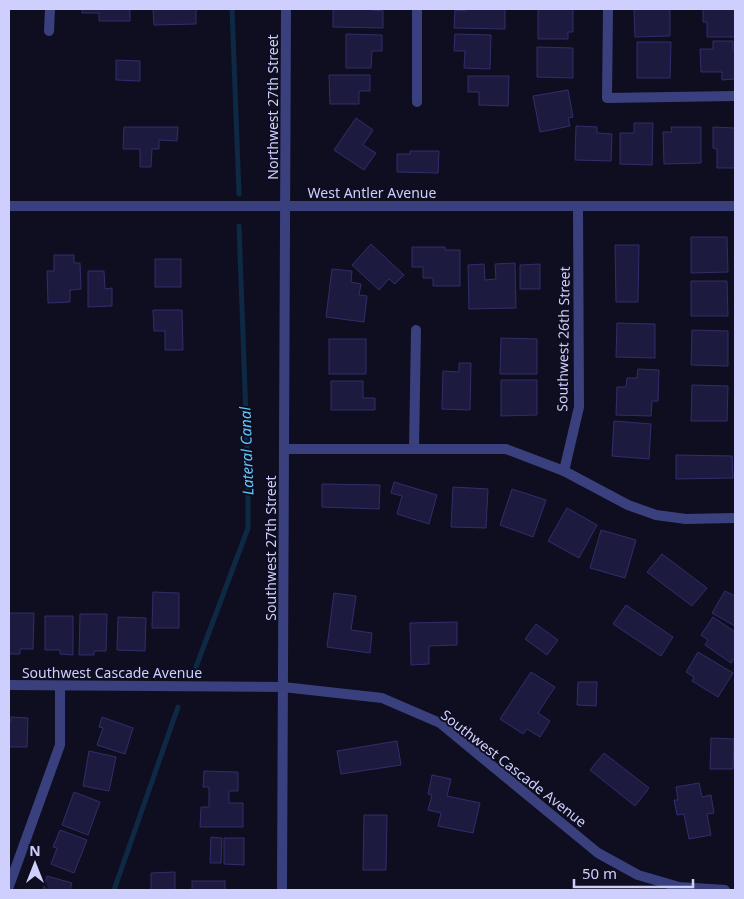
<svg xmlns="http://www.w3.org/2000/svg" width="744" height="899" viewBox="0 0 744 899" font-family="'Noto Sans',sans-serif">
<style>
.lines{fill:none;stroke-linecap:round;stroke-linejoin:round}
.stream{stroke:#0e2943;stroke-width:5}
.building{fill:#1d1a40;stroke:#322d6b}
.minor{stroke:#3a407d;stroke-width:10}
.tertiary{stroke:#3a407d;stroke-width:10}
.labels{text-anchor:middle;dominant-baseline:central;stroke-width:4;stroke-linejoin:round;paint-order:stroke}
.street-label{font-size:14px;fill:#cecffd;stroke:#0e0e20}
.water-label{font-size:15px;font-style:italic;fill:#60c5f9;stroke:#0e0e20}
</style>
<rect width="100%" height="100%" fill="#0e0e20"/>
<g class="lines">
<g class="stream">
<polyline points="232,9 239,194"/>
<polyline points="196,667 248,528 248,472 239,226"/>
<polyline points="114,890 178,707"/>
</g>
</g>
<g class="building">
<polygon points="82,9 130,9 130,21 99,21 99,13 82,13"/>
<polygon points="153,9 197,9 197,10 196,11 196,24 154,25"/>
<polygon points="333,9 372,9 372,10 383,11 383,28 333,27"/>
<polygon points="466,9 505,9 505,29 454,28 455,10 466,11"/>
<polygon points="538,9 573,9 573,32 568,32 568,39 538,39"/>
<polygon points="634,9 670,9 670,36 635,37"/>
<polygon points="703,9 735,9 735,37 707,37 707,22 703,22"/>
<polygon points="346,34 382,35 382,51 372,51 371,68 346,68"/>
<polygon points="455,34 491,35 490,69 464,68 465,51 454,51"/>
<polygon points="713,41 733,41 733,50 735,50 735,79 722,80 722,72 701,72 700,49 713,49"/>
<polygon points="637,42 671,42 670,78 637,78"/>
<polygon points="537,47 573,48 573,78 537,77"/>
<polygon points="116,60 140,61 140,81 116,80"/>
<polygon points="329,75 370,75 370,91 359,91 359,104 330,104"/>
<polygon points="468,76 509,76 508,106 479,105 479,92 468,92"/>
<polygon points="568,90 573,117 568,118 570,126 540,132 533,96"/>
<polygon points="356,118 373,130 363,145 376,153 364,170 334,150"/>
<polygon points="634,123 653,123 652,165 620,164 620,133 634,133"/>
<polygon points="576,126 597,127 597,133 612,134 611,161 575,160"/>
<polygon points="124,127 178,127 177,141 159,140 159,149 152,149 151,167 140,167 140,149 123,149"/>
<polygon points="671,127 701,127 701,163 664,164 663,132 672,132"/>
<polygon points="713,127 735,128 735,168 717,168 717,149 713,148"/>
<polygon points="410,151 439,151 438,173 397,172 397,154 410,154"/>
<polygon points="691,237 727,237 728,272 691,273"/>
<polygon points="371,244 404,275 395,284 389,279 379,290 352,265"/>
<polygon points="615,245 639,245 638,302 616,302"/>
<polygon points="412,247 445,247 445,250 460,250 460,286 433,286 433,278 423,278 423,267 412,267"/>
<polygon points="54,255 74,255 74,263 80,263 81,289 70,290 70,302 48,303 47,271 54,271"/>
<rect x="155" y="259" width="26" height="28"/>
<polygon points="515,263 516,308 469,309 468,265 484,264 485,280 496,279 495,264"/>
<polygon points="540,264 540,289 520,289 520,265"/>
<polygon points="332,269 352,271 351,282 361,284 359,295 367,296 364,322 326,317"/>
<polygon points="88,271 104,271 105,289 112,288 112,306 88,307"/>
<polygon points="691,281 727,281 728,316 691,316"/>
<polygon points="153,310 182,310 183,350 165,350 165,331 154,331"/>
<polygon points="617,323 655,324 655,358 616,357"/>
<polygon points="692,330 728,331 728,366 691,365"/>
<polygon points="501,338 537,339 537,374 500,374"/>
<rect x="329" y="339" width="37" height="35"/>
<polygon points="459,363 471,363 470,410 442,409 443,371 459,372"/>
<polygon points="638,369 659,370 658,401 652,401 651,416 616,415 617,387 626,387 627,378 637,378"/>
<polygon points="501,380 537,380 537,415 501,416"/>
<polygon points="331,381 363,381 363,398 375,398 375,410 331,410"/>
<polygon points="692,385 728,386 727,421 691,421"/>
<polygon points="614,421 651,424 649,459 612,456"/>
<polygon points="676,455 732,456 733,478 676,479"/>
<polygon points="394,482 437,495 429,524 397,514 402,496 391,493"/>
<polygon points="322,484 380,485 379,509 322,507"/>
<polygon points="453,487 488,489 486,528 451,527"/>
<polygon points="512,489 546,500 533,537 500,525"/>
<polygon points="567,508 597,525 579,558 548,541"/>
<polygon points="601,530 636,540 625,578 590,568"/>
<polygon points="662,554 707,588 692,606 647,572"/>
<polygon points="725,591 735,596 735,626 712,613"/>
<polygon points="153,592 179,593 179,628 152,628"/>
<polygon points="334,593 356,596 351,630 372,633 370,653 327,647"/>
<polygon points="626,605 673,637 661,656 613,624"/>
<polygon points="9,613 34,613 33,649 20,649 20,654 9,654"/>
<polygon points="80,614 107,614 106,651 94,651 94,655 79,655"/>
<polygon points="45,616 73,616 73,655 60,654 60,650 45,650"/>
<polygon points="118,617 146,618 145,651 117,650"/>
<polygon points="713,617 735,632 735,657 731,663 705,645 708,640 701,635"/>
<polygon points="457,622 457,645 429,646 429,664 411,665 410,623"/>
<polygon points="536,624 558,640 547,655 525,639"/>
<polygon points="698,652 733,673 718,697 692,681 694,677 686,672"/>
<polygon points="531,672 555,687 538,713 550,721 540,737 527,729 523,734 500,719"/>
<polygon points="578,682 597,682 596,706 577,705"/>
<polygon points="11,717 28,718 27,747 9,747 9,721 11,721"/>
<polygon points="102,717 133,728 125,754 97,745 103,728 99,727"/>
<polygon points="711,738 734,739 733,769 710,769"/>
<polygon points="397,741 401,765 341,774 337,751"/>
<polygon points="89,751 116,757 109,791 83,786"/>
<polygon points="604,753 649,788 635,806 590,770"/>
<polygon points="204,771 238,772 238,791 229,791 229,803 243,803 243,827 200,827 201,807 209,807 209,787 203,787"/>
<polygon points="432,775 451,779 447,796 480,803 473,833 438,826 441,813 428,810 432,795 428,794"/>
<polygon points="699,783 702,797 711,795 714,813 707,814 711,835 689,839 684,814 677,815 674,800 678,800 676,787"/>
<polygon points="74,792 100,802 88,835 62,825"/>
<polygon points="364,815 387,815 386,870 363,870"/>
<polygon points="60,830 87,840 74,873 51,864 57,848 53,847"/>
<polygon points="211,837 222,838 221,863 210,863"/>
<polygon points="224,838 244,838 244,865 224,864"/>
<polygon points="175,872 175,890 151,890 151,873"/>
<polygon points="47,876 72,883 70,890 43,890"/>
<rect x="192" y="881" width="33" height="9"/>
</g>
<g class="lines">
<g class="minor">
<polyline points="608,9 607,98 735,96"/>
<polyline points="49,31 50,9"/>
<polyline points="417,102 417,9"/>
<polyline points="284,449 506,449 564,471 628,505 656,515 686,519 735,518"/>
<polyline points="414,449 416,330"/>
<polyline points="564,471 579,407 578,206"/>
<polyline points="9,685 283,687 382,698 440,723 598,853 638,875 679,887 725,890"/>
<polyline points="9,886 60,745 60,686"/>
</g>
<g class="tertiary">
<polyline points="9,206 735,206"/>
<polyline points="282,890 286,9"/>
</g>
</g>
<g class="labels">
<g class="street-label">
<text transform="translate(272 107) rotate(-90)">Northwest 27th Street</text>
<text x="372" y="192">West Antler Avenue</text>
<text transform="translate(563 339) rotate(-89)">Southwest 26th Street</text>
<text transform="translate(270 548) rotate(-90)">Southwest 27th Street</text>
<text x="112" y="672">Southwest Cascade Avenue</text>
<text transform="translate(514 768) rotate(38)">Southwest Cascade Avenue</text>
</g>
<g class="water-label">
<text transform="translate(246 451) rotate(-92)">Lateral Canal</text>
</g>
</g>
<rect width="744" height="899" fill="none" stroke="#cecffd" stroke-width="20"/>
<g transform="translate(35 864)" stroke="#0e0e20" stroke-width="4" paint-order="stroke">
<path d="M0-4L9 19L0 12L-9 19Z" fill="#cecffd"/>
<text y="-8" font-size="14" font-weight="bold" text-anchor="middle" fill="#cecffd">N</text>
</g>
<path d="M574 879v8h119v-8" fill="none" stroke="#cecffd" stroke-width="2.5"/>
<text x="582" y="879" font-size="15" fill="#cecffd" stroke="#0e0e20" stroke-width="4" paint-order="stroke">50 m</text>
</svg>
